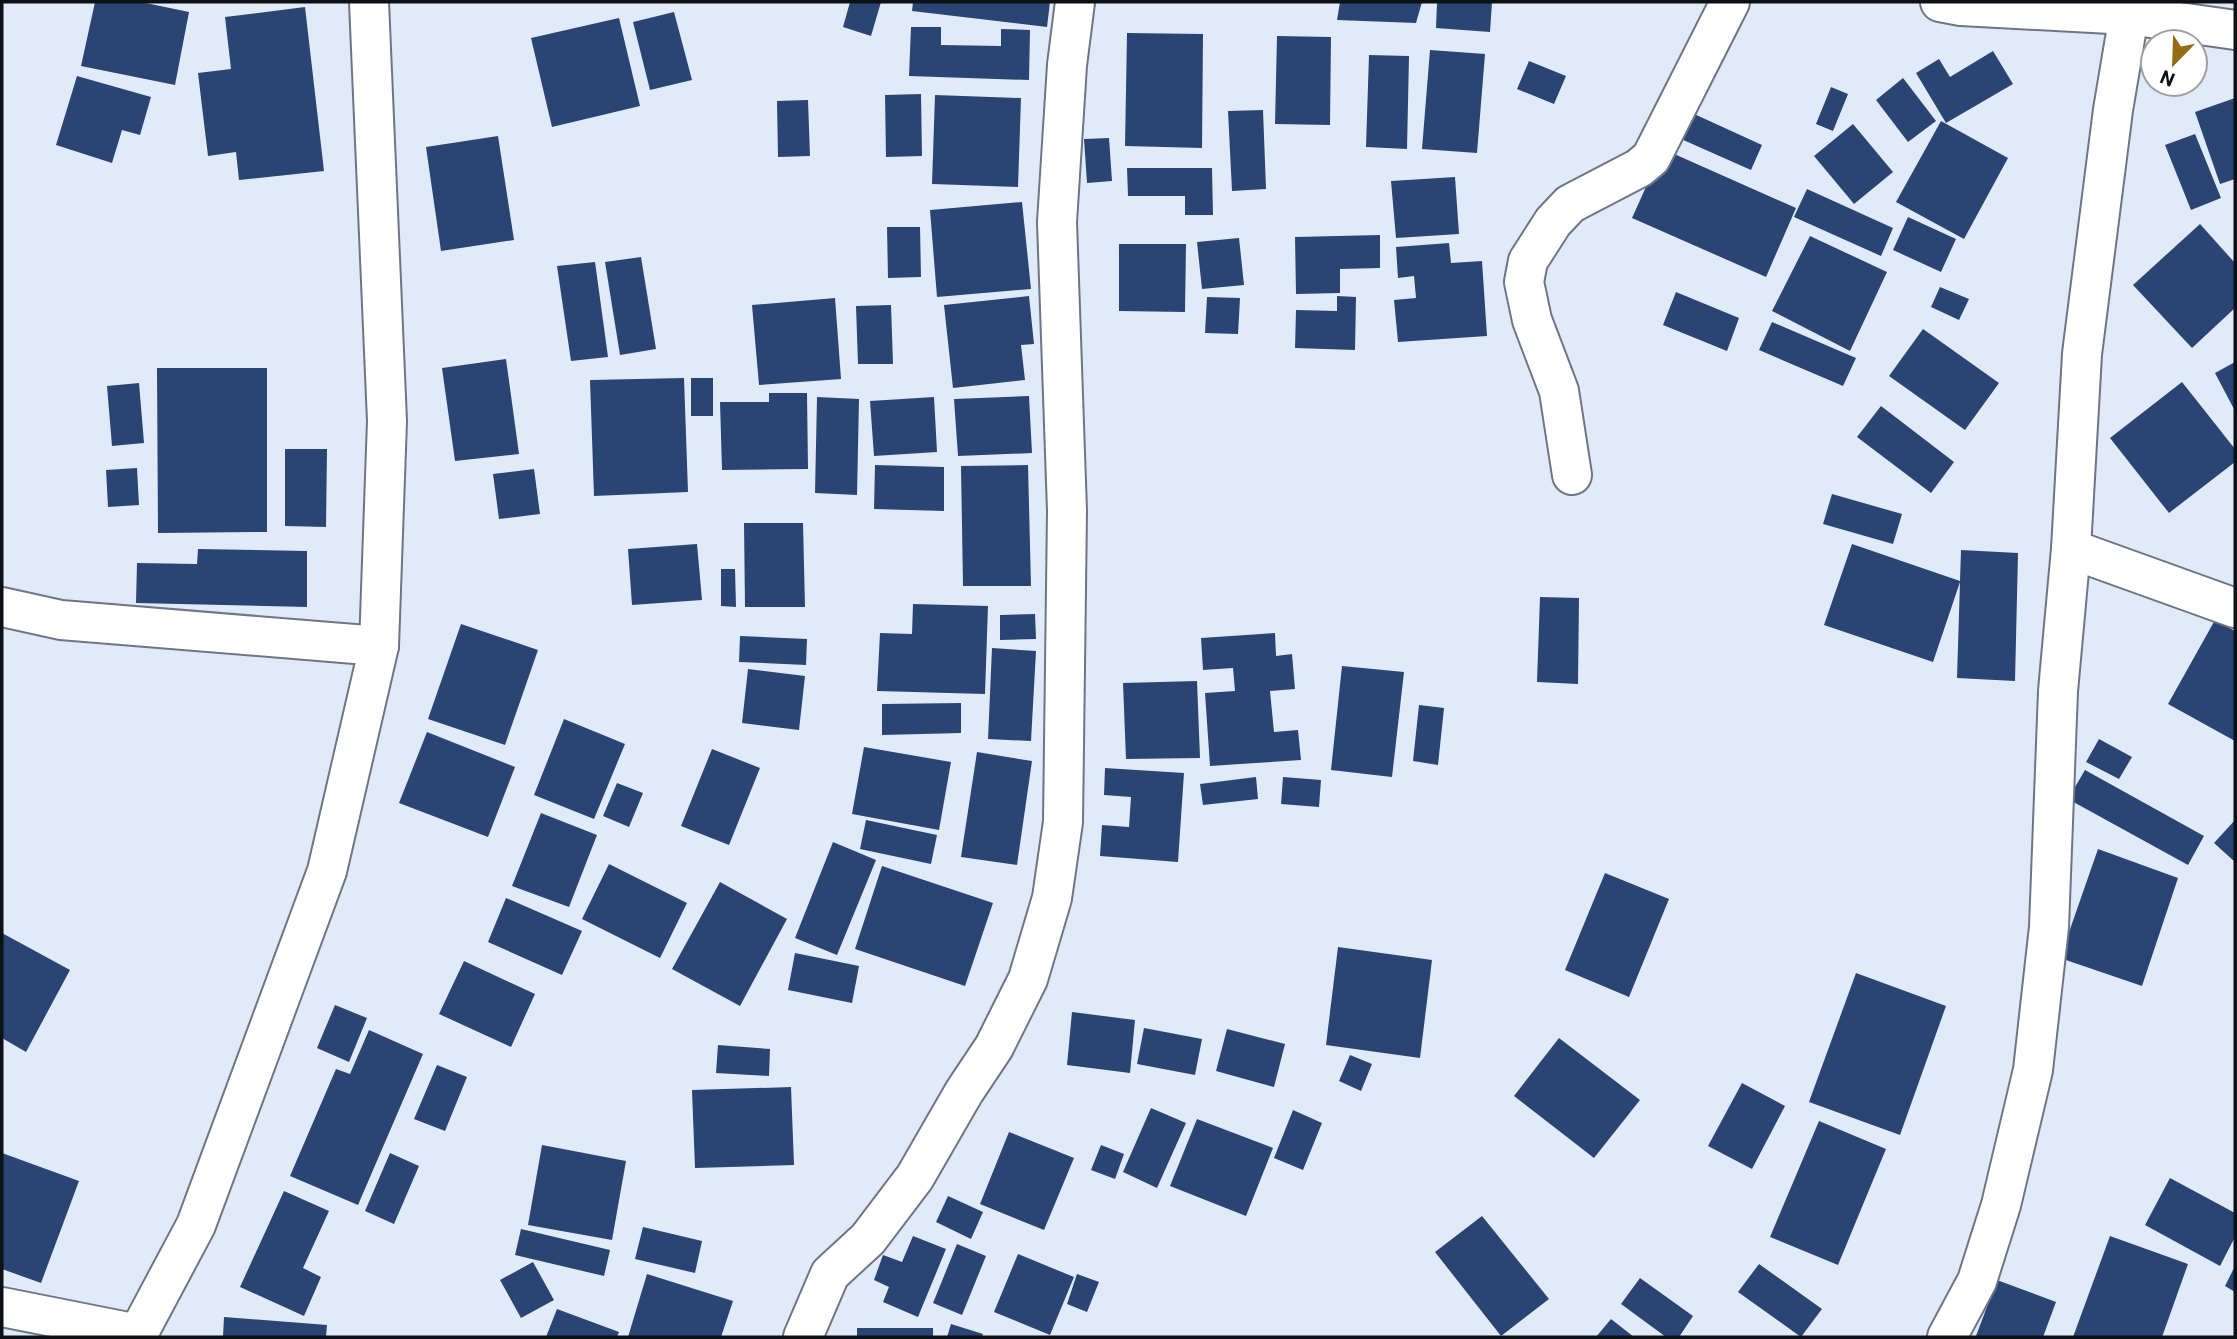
<svg xmlns="http://www.w3.org/2000/svg" width="2237" height="1339" viewBox="0 0 2237 1339" font-family="Roboto,sans-serif">
<style>
.building{fill:#2a4574}
.lines{fill:none;stroke-linecap:round;stroke-linejoin:round}
.street-casing{stroke:#6e7684;stroke-width:42}
.secondary-casing{stroke:#6e7684;stroke-width:42}
.street{stroke:#fff;stroke-width:38}
.secondary{stroke:#fff;stroke-width:38}
</style>
<rect width="100%" height="100%" fill="#e1eaf9"/>
<g class="building">
<polygon points="95,2 141,2 189,12 175,85 81,66"/>
<polygon points="850,2 881,2 871,36 843,27"/>
<polygon points="913,2 1050,2 1047,27 912,11"/>
<polygon points="1340,2 1422,2 1416,23 1337,20"/>
<polygon points="1437,2 1492,2 1490,32 1436,28"/>
<polygon points="305,7 324,171 239,180 236,152 208,156 198,73 231,69 225,17"/>
<polygon points="674,12 692,80 650,90 633,22"/>
<polygon points="619,18 640,106 552,127 531,38"/>
<polygon points="911,27 941,27 941,45 1001,46 1001,29 1030,30 1029,80 909,76"/>
<polygon points="1127,33 1203,34 1202,148 1125,146"/>
<polygon points="1277,36 1331,37 1330,125 1275,124"/>
<polygon points="1430,50 1485,54 1477,153 1422,149"/>
<polygon points="1993,51 2013,84 1946,123 1916,73 1939,59 1950,77"/>
<polygon points="1369,55 1409,56 1407,149 1366,147"/>
<polygon points="1529,61 1566,76 1554,104 1517,89"/>
<polygon points="77,76 151,97 140,135 122,130 112,163 56,145"/>
<polygon points="1903,78 1936,121 1908,142 1876,100"/>
<polygon points="1831,87 1848,94 1833,131 1816,124"/>
<polygon points="921,94 922,156 886,157 885,95"/>
<polygon points="935,95 1021,98 1018,187 932,184"/>
<polygon points="2235,98 2235,179 2220,184 2195,112"/>
<polygon points="808,100 810,156 778,157 777,101"/>
<polygon points="1263,110 1266,189 1232,191 1228,111"/>
<polygon points="1692,113 1762,145 1751,170 1681,139"/>
<polygon points="1941,121 2008,158 1964,239 1896,202"/>
<polygon points="1853,124 1893,172 1854,204 1814,156"/>
<polygon points="2195,134 2221,198 2191,210 2165,145"/>
<polygon points="498,136 514,240 441,251 426,147"/>
<polygon points="1109,138 1112,181 1087,183 1084,139"/>
<polygon points="1663,149 1796,208 1766,277 1632,218"/>
<polygon points="1127,168 1212,168 1213,215 1185,215 1185,196 1128,196"/>
<polygon points="1455,177 1459,234 1396,238 1391,181"/>
<polygon points="1807,189 1893,228 1881,256 1794,217"/>
<polygon points="1022,202 1031,289 937,297 930,210"/>
<polygon points="1908,217 1956,239 1941,272 1893,250"/>
<polygon points="2200,224 2235,263 2235,308 2192,348 2133,285"/>
<polygon points="887,227 920,227 921,277 888,278"/>
<polygon points="1380,235 1380,268 1340,269 1340,293 1296,294 1295,237"/>
<polygon points="1810,236 1887,272 1850,351 1772,311"/>
<polygon points="1239,238 1244,285 1202,289 1197,242"/>
<polygon points="1449,243 1451,263 1482,261 1487,336 1398,342 1394,300 1416,298 1414,276 1398,278 1396,247"/>
<polygon points="1119,244 1186,244 1185,312 1119,311"/>
<polygon points="641,257 656,349 620,355 605,262"/>
<polygon points="595,262 608,357 571,361 557,266"/>
<polygon points="1940,287 1969,299 1959,320 1931,307"/>
<polygon points="1676,292 1739,318 1727,351 1663,325"/>
<polygon points="1029,296 1034,344 1021,345 1025,380 953,388 944,305"/>
<polygon points="1337,296 1356,297 1355,350 1295,348 1296,310 1337,311"/>
<polygon points="1207,297 1240,298 1238,334 1205,333"/>
<polygon points="835,298 841,379 759,385 752,305"/>
<polygon points="891,305 893,364 858,364 856,306"/>
<polygon points="1772,322 1856,358 1843,386 1759,350"/>
<polygon points="1923,329 1999,383 1965,430 1889,376"/>
<polygon points="506,359 519,454 455,461 442,368"/>
<polygon points="2235,362 2235,411 2215,373"/>
<polygon points="157,368 267,368 267,532 158,533"/>
<polygon points="684,378 688,492 594,496 590,380"/>
<rect x="691" y="378" width="22" height="38"/>
<polygon points="2182,382 2235,449 2235,462 2169,513 2110,438"/>
<polygon points="139,383 144,443 112,446 107,386"/>
<polygon points="769,393 807,393 808,469 722,470 720,402 769,402"/>
<polygon points="1029,396 1032,453 958,456 954,399"/>
<polygon points="817,397 859,399 857,495 815,493"/>
<polygon points="934,397 937,452 874,456 870,401"/>
<polygon points="1881,406 1954,462 1931,493 1857,437"/>
<polygon points="285,449 327,449 326,527 285,526"/>
<polygon points="875,465 944,467 944,511 874,509"/>
<polygon points="1028,465 1031,586 963,586 961,466"/>
<polygon points="137,468 139,505 108,507 106,470"/>
<polygon points="534,469 540,514 499,519 493,474"/>
<polygon points="1832,494 1902,514 1893,544 1823,524"/>
<polygon points="744,523 803,523 805,607 745,607"/>
<polygon points="697,544 702,600 632,605 628,549"/>
<polygon points="1852,544 1960,581 1961,550 2018,553 2015,681 1957,678 1960,582 1933,662 1824,625"/>
<polygon points="198,549 307,551 307,607 136,603 137,563 197,564"/>
<polygon points="721,569 735,569 736,607 721,606"/>
<polygon points="1540,597 1579,598 1578,684 1537,682"/>
<polygon points="913,604 988,606 985,694 877,691 880,633 912,634"/>
<polygon points="1035,614 1036,639 1000,640 1000,615"/>
<polygon points="2215,620 2235,631 2235,741 2168,704"/>
<polygon points="461,624 538,650 505,745 428,719"/>
<polygon points="1275,633 1276,656 1292,654 1295,689 1270,691 1274,732 1298,730 1301,760 1210,766 1205,693 1235,691 1233,668 1203,670 1201,638"/>
<polygon points="740,636 807,639 806,665 739,662"/>
<polygon points="992,648 1036,651 1031,741 988,739"/>
<polygon points="1342,666 1404,672 1392,777 1331,770"/>
<polygon points="748,669 805,676 799,730 742,723"/>
<polygon points="1197,681 1200,758 1126,759 1123,683"/>
<polygon points="961,703 961,733 882,735 882,704"/>
<polygon points="1419,705 1444,708 1438,765 1413,761"/>
<polygon points="564,719 625,744 594,819 534,795"/>
<polygon points="427,732 515,767 488,837 399,803"/>
<polygon points="2099,739 2132,757 2119,779 2086,762"/>
<polygon points="864,747 951,762 939,830 852,814"/>
<polygon points="712,749 760,768 729,845 681,826"/>
<polygon points="977,752 1032,761 1017,865 961,857"/>
<polygon points="1105,768 1184,773 1178,862 1100,856 1102,825 1129,827 1131,797 1104,795"/>
<polygon points="2085,770 2204,836 2188,865 2068,799"/>
<polygon points="1256,777 1258,799 1203,805 1200,784"/>
<polygon points="1283,777 1321,780 1319,807 1281,804"/>
<polygon points="617,783 643,793 629,827 603,816"/>
<polygon points="541,813 597,835 569,907 512,886"/>
<polygon points="866,820 937,835 931,864 860,849"/>
<polygon points="2235,820 2235,862 2214,843"/>
<polygon points="833,842 876,860 837,955 795,938"/>
<polygon points="2098,849 2178,878 2142,986 2060,958"/>
<polygon points="609,864 687,903 660,958 582,919"/>
<polygon points="882,866 993,903 965,986 855,949"/>
<polygon points="1605,873 1669,899 1629,997 1565,970"/>
<polygon points="720,882 787,919 740,1006 672,969"/>
<polygon points="506,898 582,931 562,975 488,942"/>
<polygon points="2,933 70,970 26,1052 2,1038"/>
<polygon points="1338,947 1432,960 1420,1058 1326,1045"/>
<polygon points="795,953 859,966 852,1003 788,990"/>
<polygon points="464,961 535,994 511,1047 439,1014"/>
<polygon points="1856,973 1946,1006 1900,1135 1809,1102"/>
<polygon points="335,1005 367,1018 349,1062 317,1048"/>
<polygon points="1072,1012 1135,1020 1130,1073 1067,1065"/>
<polygon points="1144,1028 1202,1039 1195,1075 1137,1064"/>
<polygon points="1227,1029 1285,1044 1274,1087 1216,1071"/>
<polygon points="369,1030 423,1054 358,1205 290,1176 336,1069 350,1074"/>
<polygon points="1559,1038 1640,1100 1594,1158 1514,1096"/>
<polygon points="718,1045 770,1049 769,1076 716,1073"/>
<polygon points="1350,1055 1372,1064 1361,1091 1339,1081"/>
<polygon points="437,1065 467,1077 445,1131 414,1119"/>
<polygon points="1742,1083 1785,1106 1752,1169 1708,1146"/>
<polygon points="791,1087 794,1165 695,1168 692,1090"/>
<polygon points="1151,1108 1186,1123 1157,1188 1123,1172"/>
<polygon points="1293,1110 1322,1123 1303,1170 1274,1158"/>
<polygon points="1197,1119 1273,1148 1246,1216 1170,1186"/>
<polygon points="1819,1121 1886,1149 1838,1265 1770,1237"/>
<polygon points="1009,1132 1074,1158 1044,1230 980,1204"/>
<polygon points="542,1145 626,1161 612,1240 528,1225"/>
<polygon points="1101,1145 1124,1154 1115,1179 1091,1170"/>
<polygon points="2,1153 79,1181 41,1283 2,1269"/>
<polygon points="390,1153 419,1166 394,1224 365,1211"/>
<polygon points="2170,1178 2235,1213 2235,1237 2220,1266 2145,1225"/>
<polygon points="284,1191 329,1211 303,1268 321,1277 304,1316 240,1287"/>
<polygon points="948,1196 983,1212 971,1239 936,1222"/>
<polygon points="1482,1216 1549,1299 1501,1336 1435,1252"/>
<polygon points="643,1227 702,1241 695,1273 635,1259"/>
<polygon points="521,1229 610,1250 604,1276 515,1255"/>
<polygon points="913,1236 946,1249 918,1317 883,1302 889,1287 874,1280 883,1255 902,1262"/>
<polygon points="2110,1236 2188,1264 2162,1337 2073,1337"/>
<polygon points="957,1244 986,1256 962,1315 933,1303"/>
<polygon points="1018,1254 1074,1277 1050,1335 994,1312"/>
<polygon points="533,1262 554,1300 521,1318 500,1280"/>
<polygon points="1759,1264 1822,1309 1801,1337 1738,1292"/>
<polygon points="2235,1266 2235,1292 2225,1286"/>
<polygon points="647,1274 733,1301 721,1337 628,1337"/>
<polygon points="1077,1274 1099,1282 1087,1312 1067,1304"/>
<polygon points="1640,1278 1693,1316 1679,1337 1666,1337 1621,1304"/>
<polygon points="1997,1280 2056,1302 2043,1337 1976,1336"/>
<polygon points="557,1309 619,1332 617,1337 546,1337"/>
<polygon points="224,1317 327,1325 326,1337 223,1337"/>
<polygon points="1611,1319 1634,1337 1596,1337"/>
<polygon points="951,1324 983,1334 982,1337 947,1337"/>
<rect x="857" y="1328" width="76" height="9"/>
</g>
<g class="lines">
<defs>
<g id="street">
<polyline points="1940,2 1961,6 2129,15 2235,30"/>
<polyline points="1572,475 1559,391 1532,320 1524,282 1528,261 1553,222 1570,204 1639,168 1651,158 1730,2"/>
<polyline points="2071,549 2235,608"/>
<polyline points="2,607 61,620 379,646"/>
<polyline points="2,1307 138,1334"/>
<polyline points="803,1337 830,1274 868,1239 915,1177 964,1092 994,1047 1028,979 1052,898 1063,822 1067,511 1057,222 1067,65 1075,2"/>
<polyline points="1947,1337 1977,1281 2001,1205 2033,1070 2049,927 2058,691 2071,549 2082,354 2113,110 2129,15"/>
</g>
<polyline id="secondary" points="139,1337 138,1334 196,1225 327,871 379,646 387,421 369,2"/>
</defs>
<use href="#street" class="street-casing"/>
<use href="#secondary" class="secondary-casing"/>
<use href="#street" class="street"/>
<use href="#secondary" class="secondary"/>
</g>
<rect width="2237" height="1339" fill="none" stroke="#0d1015" stroke-width="7"/>
<g transform="translate(2174 63) rotate(203)"><circle r="33" fill="#ffffff" stroke="#9e9fa1" stroke-width="2"/>
<path d="M0-5L12 26L0 18L-12 26Z" fill="#936c15"/>
<text y="-10" font-size="19" font-weight="bold" text-anchor="middle" fill="#0d1015">N</text>
</g>
</svg>
